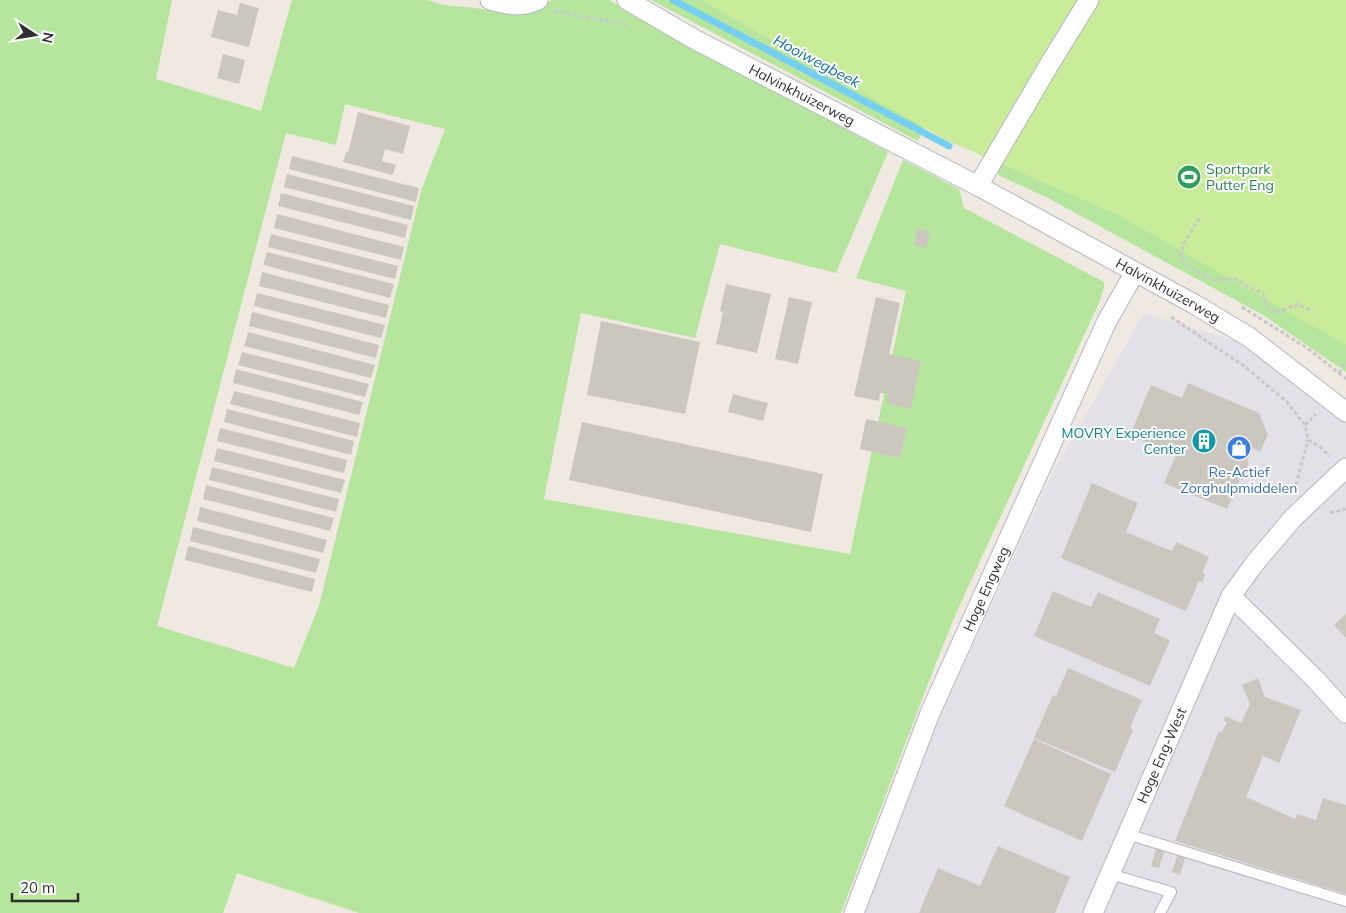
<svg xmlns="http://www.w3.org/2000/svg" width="1346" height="913" viewBox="0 0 1346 913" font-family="Mulish,sans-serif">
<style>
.industrial{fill:#e3e1e8}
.green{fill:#b6e59e;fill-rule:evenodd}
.pitch{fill:#c9ec9a}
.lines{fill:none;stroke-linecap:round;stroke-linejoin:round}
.stream{stroke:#75cff0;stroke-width:7}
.building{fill:#cbc7bf}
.service-casing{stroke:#b4b7c1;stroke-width:12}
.minor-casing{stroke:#b4b7c1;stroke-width:21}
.path{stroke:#c9c9c9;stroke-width:3;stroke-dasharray:4 2.5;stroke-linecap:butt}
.service{stroke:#fff;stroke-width:10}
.minor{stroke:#fff;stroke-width:19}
.labels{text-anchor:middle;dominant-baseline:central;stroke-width:4;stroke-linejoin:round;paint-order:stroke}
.street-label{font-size:14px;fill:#2e2e2e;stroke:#fff}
.leisure-label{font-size:14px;fill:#27864d;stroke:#fff;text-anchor:start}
.culture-label{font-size:14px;fill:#0d838f;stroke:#fff;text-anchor:end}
.shop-label{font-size:14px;fill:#366cbe;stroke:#fff}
.water-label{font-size:15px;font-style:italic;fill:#0d6fa3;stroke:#fff}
</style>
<rect width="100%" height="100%" fill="#efe9e1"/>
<polygon class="industrial" points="1144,313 1250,345 1346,414 1346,913 863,913 940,715 1052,474"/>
<g class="green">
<path d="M0 0H172L156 79 261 111 292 0H427L444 5 475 8 517 15 544 5 552 0H609L758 82 888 152 836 273 720 244 695 338 581 313 544 499 850 554 906 291 856 278 903 160 959 189 964 208 1104 282V287L1099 303 957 611 929 681 841 913H359L237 873 223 913H0ZM345 104 445 129 421 191 319 606 294 668 157 626 286 133 336 145Z"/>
<polygon points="651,0 747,0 935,106 918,141"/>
<path d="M1012 154 1346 334V372L1263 315 1048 198 998 175C999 164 1003 159 1012 154Z"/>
</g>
<polygon class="pitch" points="701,0 1346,0 1346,345 1118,215 946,140"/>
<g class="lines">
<polyline class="stream" points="673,0 949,146"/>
</g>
<g class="building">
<polygon points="240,3 259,8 249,47 211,37 218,10 237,15"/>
<polygon points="223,54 245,60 239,84 217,78"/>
<polygon points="358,112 410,126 403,154 385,149 382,161 396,165 393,175 343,162 346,152 348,153"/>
<polygon points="292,156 419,188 416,202 289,169"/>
<polygon points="287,174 414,206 411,220 284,187"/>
<polygon points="281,193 408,225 405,238 278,206"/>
<polygon points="277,214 404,247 401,260 274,228"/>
<polygon points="917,229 930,232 926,248 914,245"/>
<polygon points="271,234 398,266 395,279 268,247"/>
<polygon points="267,252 394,284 390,298 263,265"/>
<polygon points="262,272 389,305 386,318 259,286"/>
<polygon points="726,284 771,294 757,353 716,344 723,312 720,311"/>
<polygon points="257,293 385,325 381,338 254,306"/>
<polygon points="789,297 812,302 798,364 775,359"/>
<polygon points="876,297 900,303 889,354 921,361 911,409 886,403 888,394 880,393 879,401 854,396"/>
<polygon points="252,312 379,345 376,358 249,326"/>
<polygon points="601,321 700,342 685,414 587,395"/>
<polygon points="248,332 375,365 371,378 244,346"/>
<polygon points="242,352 369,384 365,397 238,365"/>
<polygon points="236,369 363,402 359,415 233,383"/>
<polygon points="1188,383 1259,413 1268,435 1260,452 1253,448 1247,462 1249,463 1242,480 1240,479 1227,509 1164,483 1177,453 1163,447 1162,449 1130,435 1151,385 1182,398"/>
<polygon points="234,391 360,423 357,437 230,404"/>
<polygon points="733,394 768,403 763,421 728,412"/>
<polygon points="227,409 354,441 351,455 224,422"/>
<polygon points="866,419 907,428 900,458 860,449"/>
<polygon points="582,422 823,474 811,532 569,480"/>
<polygon points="220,428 347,460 344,473 217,441"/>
<polygon points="217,448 345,480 341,493 214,461"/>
<polygon points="212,467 339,499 336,512 209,480"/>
<polygon points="1092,483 1138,503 1126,532 1172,551 1176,542 1209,557 1202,573 1205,574 1202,583 1199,581 1186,611 1061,558"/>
<polygon points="206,485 334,518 330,531 203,499"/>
<polygon points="200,507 327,540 323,553 197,521"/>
<polygon points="193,527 320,559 316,573 190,541"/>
<polygon points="188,546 315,579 312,592 185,560"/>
<polygon points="1053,591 1091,607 1098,592 1160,619 1154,633 1170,640 1150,686 1034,636"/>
<polygon points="1346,614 1346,638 1334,625"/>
<polygon points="1068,668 1142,700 1130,728 1133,730 1115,772 1034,738 1053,695 1056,696"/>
<polygon points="1258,678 1265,697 1301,710 1279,763 1263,756 1246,797 1295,819 1297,814 1316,820 1323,798 1346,805 1346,894 1175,841 1219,731 1222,732 1227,722 1223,720 1226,716 1241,723 1250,704 1242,685"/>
<polygon points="1034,739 1111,774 1082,841 1004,806"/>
<polygon points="998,846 1070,877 1055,913 919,913 938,868 980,886"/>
<polygon points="1157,846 1165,849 1159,868 1151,866"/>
<polygon points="1178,853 1186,855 1180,875 1172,872"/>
</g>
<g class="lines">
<defs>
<g id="service">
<polyline points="1127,834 1346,901"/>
<polyline points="1110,874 1171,892 1160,913"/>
</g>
<g id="minor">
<path d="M490 0C507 5 521 8 538 0"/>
<path id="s1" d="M627 0 694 39 978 186 1194 304 1249 337 1346 412"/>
<polyline points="978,186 1049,65 1089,0"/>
<polyline points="1231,596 1316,680 1346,713"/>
<path id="s2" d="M854 913 930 713 1107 321 1135 272"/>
<path id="s3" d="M1093 913 1231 596 1255 563 1293 518 1346 468"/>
</g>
</defs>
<use href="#service" class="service-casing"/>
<use href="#minor" class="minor-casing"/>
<g class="path">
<polyline points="554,11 627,25"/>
<path d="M1199 218 1184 243 1181 254 1183 261 1187 266 1214 280 1234 279 1263 294C1266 301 1266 311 1275 313L1298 304 1313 312"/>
<polyline points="1242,307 1310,350 1346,379"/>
<polyline points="1171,317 1244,366 1287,402 1305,425 1308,440 1320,447 1330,456"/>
<polyline points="1339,373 1346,361"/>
<polyline points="1305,425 1316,414"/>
<polyline points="1296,485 1308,440"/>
<polyline points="1330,513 1346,509"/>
</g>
<use href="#service" class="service"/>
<use href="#minor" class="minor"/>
</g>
<defs>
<symbol id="stadium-disc" viewBox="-11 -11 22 22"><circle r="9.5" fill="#2e9e5b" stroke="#fff"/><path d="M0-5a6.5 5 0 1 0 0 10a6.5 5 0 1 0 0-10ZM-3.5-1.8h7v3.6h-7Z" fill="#fff"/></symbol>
<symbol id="building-disc" viewBox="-11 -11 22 22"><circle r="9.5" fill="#0f9aa8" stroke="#fff"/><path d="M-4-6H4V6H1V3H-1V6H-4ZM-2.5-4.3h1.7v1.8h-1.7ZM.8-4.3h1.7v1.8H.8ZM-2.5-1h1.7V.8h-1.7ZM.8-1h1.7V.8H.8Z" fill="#fff"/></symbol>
<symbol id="shop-disc" viewBox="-11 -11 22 22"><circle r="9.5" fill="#3f7fe0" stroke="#fff"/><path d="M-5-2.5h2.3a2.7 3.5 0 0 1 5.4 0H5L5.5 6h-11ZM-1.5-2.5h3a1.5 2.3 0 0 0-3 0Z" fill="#fff"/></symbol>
</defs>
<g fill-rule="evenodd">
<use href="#stadium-disc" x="1175" y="163" width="28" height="28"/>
<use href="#building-disc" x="1190" y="427" width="28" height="28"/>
<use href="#shop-disc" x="1225" y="434" width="28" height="28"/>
</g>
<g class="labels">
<g class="street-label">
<text stroke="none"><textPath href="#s1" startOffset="199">Halvinkhuizerweg</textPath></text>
<text stroke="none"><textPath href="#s1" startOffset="614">Halvinkhuizerweg</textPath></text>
<text stroke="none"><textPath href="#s2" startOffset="350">Hoge Engweg</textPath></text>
<text stroke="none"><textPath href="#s3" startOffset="172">Hoge Eng-West</textPath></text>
</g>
<g class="leisure-label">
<text x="1206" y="169">Sportpark<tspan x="1206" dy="16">Putter Eng</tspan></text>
</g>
<g class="culture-label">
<text x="1186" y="433">MOVRY Experience<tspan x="1186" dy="16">Center</tspan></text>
</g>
<g class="shop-label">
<text x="1239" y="472">Re-Actief<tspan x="1239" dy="16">Zorghulpmiddelen</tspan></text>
</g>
<g class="water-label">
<text transform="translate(817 61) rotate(28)">Hooiwegbeek</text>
</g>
</g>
<g transform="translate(35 35) rotate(102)" stroke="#ffffff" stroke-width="4" paint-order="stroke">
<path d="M0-4L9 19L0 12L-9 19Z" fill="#2e2e2e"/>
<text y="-8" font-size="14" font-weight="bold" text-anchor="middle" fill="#2e2e2e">N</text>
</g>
<path d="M12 893v8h66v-8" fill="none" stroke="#2e2e2e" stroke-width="2.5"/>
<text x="20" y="893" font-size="15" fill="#2e2e2e" stroke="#ffffff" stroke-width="4" paint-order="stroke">20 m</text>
</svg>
